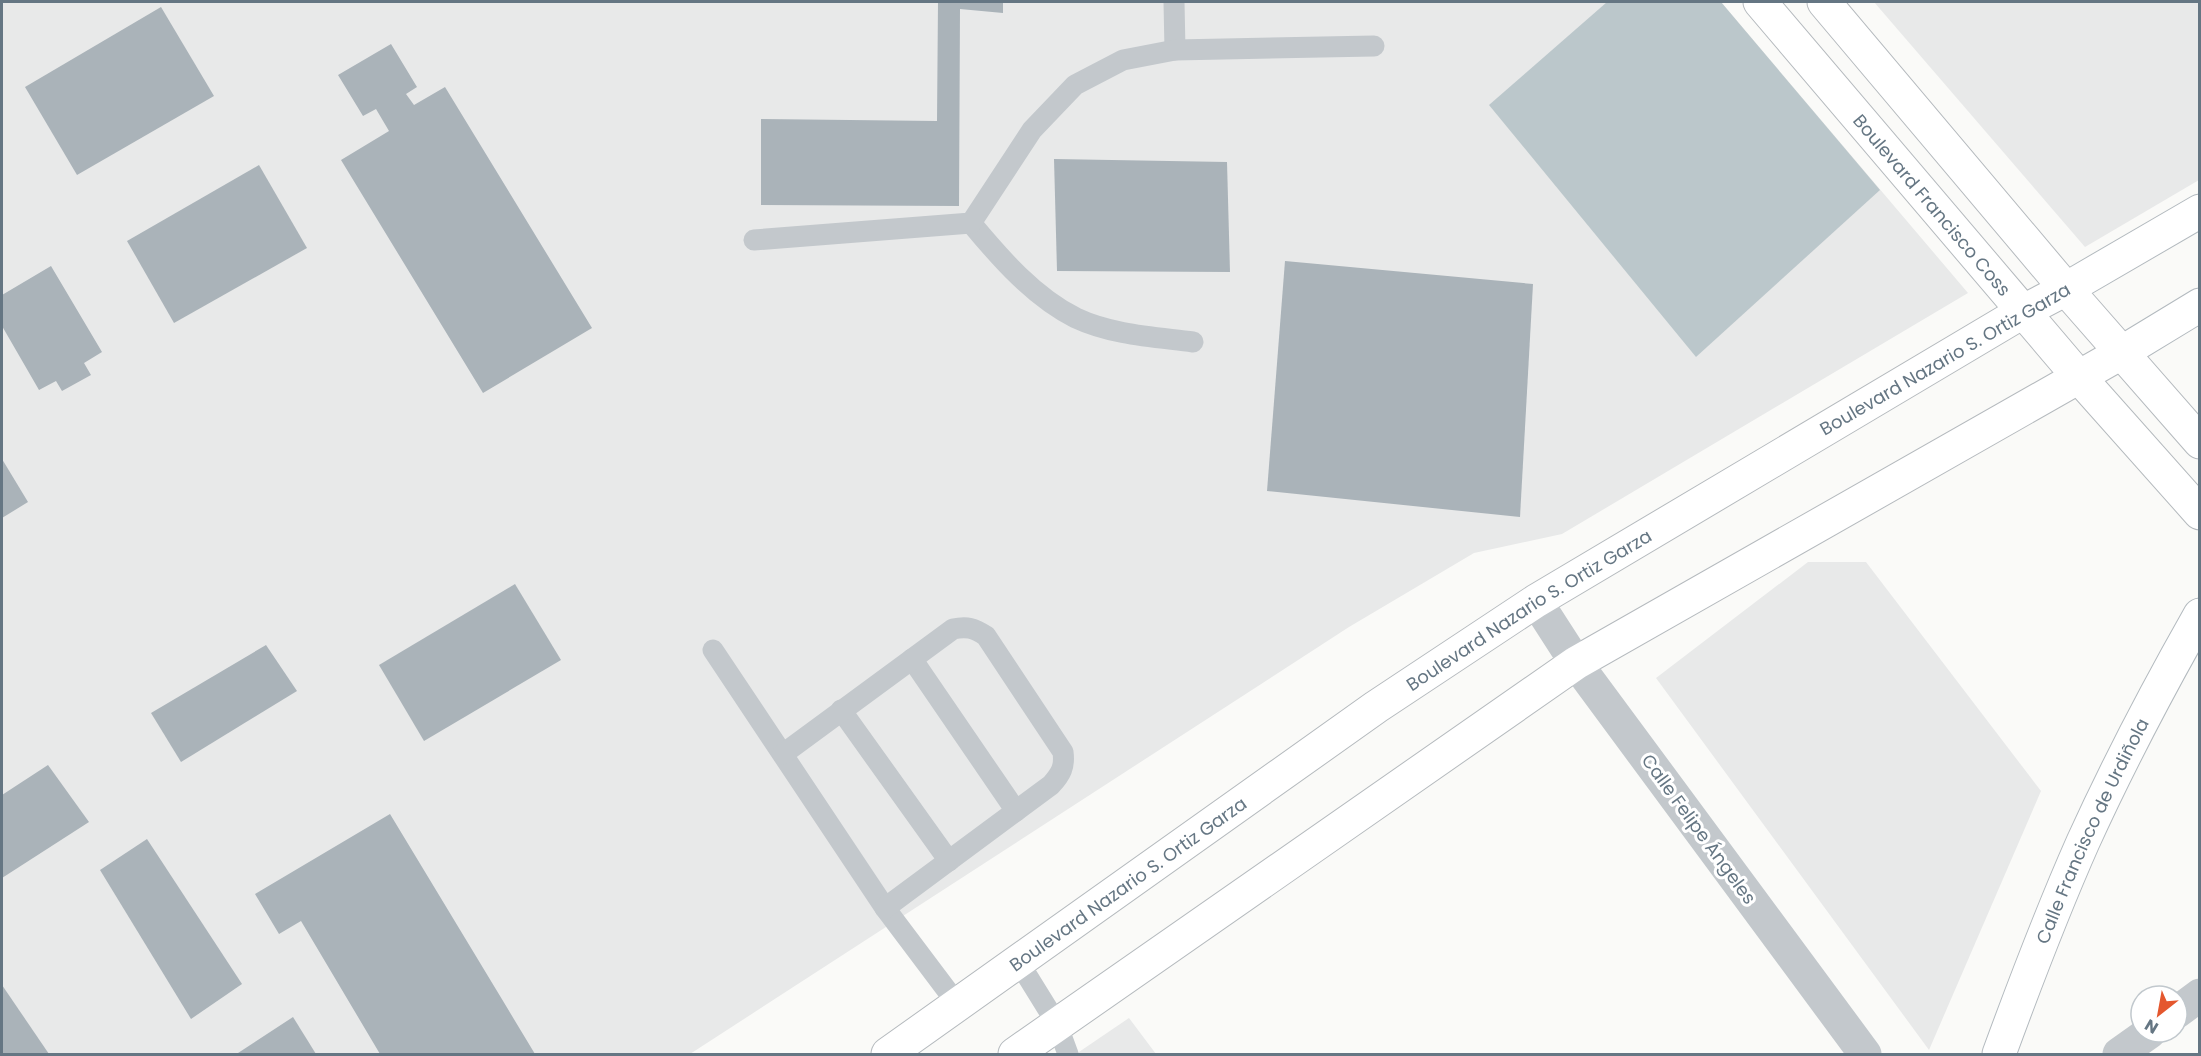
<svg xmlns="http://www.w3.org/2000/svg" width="2201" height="1056" viewBox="0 0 2201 1056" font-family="Poppins,sans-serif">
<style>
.built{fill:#e8e9e9}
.water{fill:#bbc7cb}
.building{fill:#aab3b9}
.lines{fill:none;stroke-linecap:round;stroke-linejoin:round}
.secondary-casing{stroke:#b3babf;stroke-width:35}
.primary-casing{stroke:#b5babe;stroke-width:35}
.service{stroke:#c3c8cc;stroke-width:21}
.minor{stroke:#c3c8cc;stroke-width:33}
.secondary{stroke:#fff;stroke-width:33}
.primary{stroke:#fff;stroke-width:33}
.labels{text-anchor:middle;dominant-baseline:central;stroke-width:6;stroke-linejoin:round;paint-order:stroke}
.street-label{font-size:18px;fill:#657683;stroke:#fff}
</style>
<rect width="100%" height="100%" fill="#fafaf8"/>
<g class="built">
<polygon points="2,2 1721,2 1968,293 1562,534 1474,553 1349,627 690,1054 2,1054"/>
<polygon points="1874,2 2199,2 2199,180 2085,247"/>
<polygon points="1808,562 1866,562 2041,791 1929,1050 1656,678"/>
<polygon points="1129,1018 1156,1054 1076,1054"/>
</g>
<polygon class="water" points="1607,2 1721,2 1880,190 1696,357 1489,105"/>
<g class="building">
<polygon points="938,2 1003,2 1003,13 960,9 959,206 761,205 761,119 937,121"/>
<polygon points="161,7 214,96 77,175 25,87"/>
<polygon points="391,44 417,87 406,94 414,105 445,87 592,328 483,393 341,160 389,131 376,109 363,116 338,75"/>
<polygon points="1054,159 1227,162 1230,272 1057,271"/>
<polygon points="259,165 307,248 174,323 127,241"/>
<polygon points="1285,261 1533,284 1520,517 1267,491"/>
<polygon points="51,266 102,352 84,363 91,375 62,391 56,381 39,390 2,326 2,295"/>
<polygon points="2,459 28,502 2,518"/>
<polygon points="515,584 561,660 424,741 379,665"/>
<polygon points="266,645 297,691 181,762 151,713"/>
<polygon points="48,765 89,822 2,878 2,795"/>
<polygon points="390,814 535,1054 380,1054 301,921 279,934 255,894"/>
<polygon points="147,839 242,984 191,1019 100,870"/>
<polygon points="2,985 49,1054 2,1054"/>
<polygon points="293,1017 316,1054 238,1054 238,1053"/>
</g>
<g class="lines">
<defs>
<g id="secondary">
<polyline points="2066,289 2200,211"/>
<polyline points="2121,353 2200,305"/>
<path id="s1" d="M1999 1054C2025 983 2052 912 2083 842 2118 765 2158 689 2200 615"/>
</g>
<g id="primary">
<path id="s2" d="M1760 2 2079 377 2200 513"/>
<polyline points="1824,2 2066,289 2200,442"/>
<path id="s3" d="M888 1054 1376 707 1536 601 2024 311 2066 289"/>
<polyline points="1015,1054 1576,663 2121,353"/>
</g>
</defs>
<use href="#secondary" class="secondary-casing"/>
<use href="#primary" class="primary-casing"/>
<g class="service">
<polyline points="1174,2 1175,50"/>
<path d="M971 223C1000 258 1034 297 1076 318 1112 335 1155 337 1193 342"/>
<polyline points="754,240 971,223 1032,130 1075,85 1123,60 1175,50 1374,46"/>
<polyline points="713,650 885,908 958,1005"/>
<polyline points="912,659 1016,811"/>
<polyline points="841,710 949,861"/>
<path d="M783 754 953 629C967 626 974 628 986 636L1063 752C1065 767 1061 774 1051 785L885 908"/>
<polyline points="1018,961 1057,1024 1068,1054"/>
</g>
<g class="minor">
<polyline points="1536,601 1576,663 1865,1054"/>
<polyline points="2177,1012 2200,995"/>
<polyline points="2119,1054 2150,1032"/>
</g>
<use href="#secondary" class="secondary"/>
<use href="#primary" class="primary"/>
</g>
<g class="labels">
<g class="street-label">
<text stroke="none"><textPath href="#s2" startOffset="266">Boulevard Francisco Coss</textPath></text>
<text transform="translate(1945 359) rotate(-30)">Boulevard Nazario S. Ortiz Garza</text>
<text stroke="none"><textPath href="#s3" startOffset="780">Boulevard Nazario S. Ortiz Garza</textPath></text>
<text transform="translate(1699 829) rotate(54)">Calle Felipe Ángeles</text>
<text stroke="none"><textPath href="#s1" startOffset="242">Calle Francisco de Urdiñola</textPath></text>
<text stroke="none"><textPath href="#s3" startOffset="294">Boulevard Nazario S. Ortiz Garza</textPath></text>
</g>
</g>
<rect width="2201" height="1056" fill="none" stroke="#657683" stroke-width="6"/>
<g transform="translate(2159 1014) rotate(211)"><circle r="28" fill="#ffffff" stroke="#c1c8cd" stroke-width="1.5"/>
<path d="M0-4.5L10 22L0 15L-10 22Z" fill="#e4572e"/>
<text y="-9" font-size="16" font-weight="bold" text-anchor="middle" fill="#657683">N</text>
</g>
</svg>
